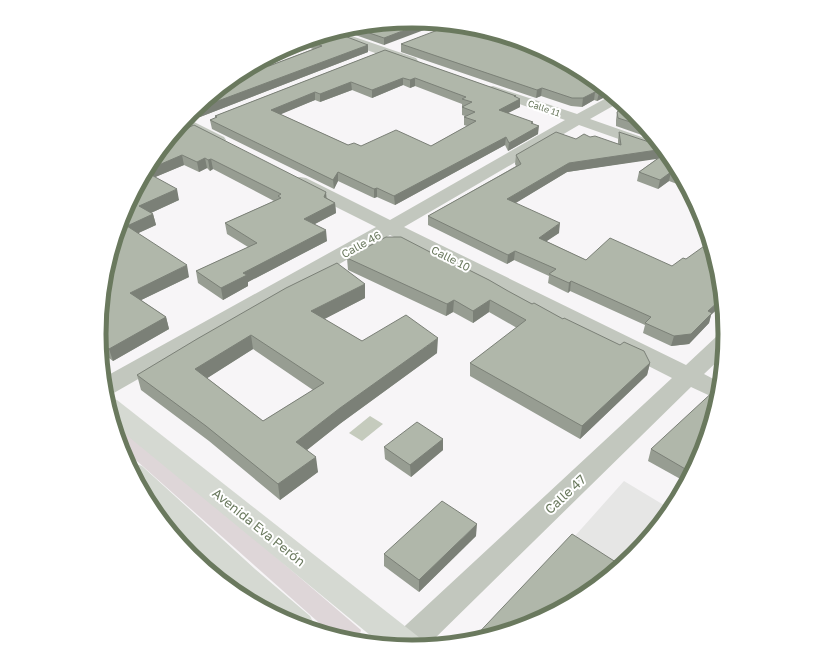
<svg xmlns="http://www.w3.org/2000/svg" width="825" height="669" viewBox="0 0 825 669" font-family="'Golos Text',sans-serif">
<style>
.built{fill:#e6e6e5}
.green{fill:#ded6d8}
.water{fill:#c5cbbd}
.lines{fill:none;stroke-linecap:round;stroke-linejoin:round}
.minor{fill:#c2c7be;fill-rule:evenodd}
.major{fill:#d5d9d2;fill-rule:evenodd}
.wall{fill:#979d92;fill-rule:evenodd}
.shaded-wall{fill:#7b8077}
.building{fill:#b0b7aa;stroke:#7b8077;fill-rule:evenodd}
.labels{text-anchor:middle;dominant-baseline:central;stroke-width:4;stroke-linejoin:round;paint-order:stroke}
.far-street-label{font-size:9px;fill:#6a795e;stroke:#fff}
.street-label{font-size:11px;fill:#6a795e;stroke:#fff}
.near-street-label{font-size:13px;fill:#6a795e;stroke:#fff}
.rim{fill:none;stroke:#6a795e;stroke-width:5}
</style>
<rect width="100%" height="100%" fill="#f7f5f7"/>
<polygon class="built" points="624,481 672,510 634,556 586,595 483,639"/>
<polygon class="green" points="112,419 116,420 361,630 359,639 355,642 335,637 120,446"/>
<polygon class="water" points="370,416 383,424 362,441 349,433"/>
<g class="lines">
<g class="minor">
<polygon points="340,32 416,58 418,61 416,64 406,64 336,39 334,36 336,33"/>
<polygon points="493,86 577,114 612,95 620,102 590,119 653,141 655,144 653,147 647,149 579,125 404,227 686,365 717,336 726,334 724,355 704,374 721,383 719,400 691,387 426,647 412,648 389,646 393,637 672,378 390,235 112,394 105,396 103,378 376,227 294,186 291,182 294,178 300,177 306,178 390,220 565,120 488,93 486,90 488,87"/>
<polygon points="186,118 224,137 226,140 224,143 218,145 212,143 180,126"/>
</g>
<g class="major">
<polygon points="106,398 117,400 420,638 424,647 412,648 382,645 113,424"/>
<polygon points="133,463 142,466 255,569 310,616 315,626 313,630 292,624 249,601 233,587 150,506 128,465"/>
</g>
</g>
<g class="wall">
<polygon points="413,21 384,45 341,30 352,27"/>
<polygon points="334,32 368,52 200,117 192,112 239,74 269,66 313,49 299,43"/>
<polygon points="401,44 611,94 597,101 594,100 582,107 571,106 541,96 536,98 401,52"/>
<path d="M385 50 516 96V97L520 99V107L508 113 533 124 538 134 508 151 505 145 395 205 377 197 374 198 338 181 334 189 212 129 210 120 215 118V116ZM403 85 410 88 415 86 462 104V115L465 116 464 117V125L467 126 431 146H361L348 145 280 114 315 100 320 102 352 90 372 98Z"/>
<polygon points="617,98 634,113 656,140 616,126 616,120 617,112 623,108 615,107"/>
<polygon points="619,132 673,161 688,188 669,181 658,189 637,181 639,172 658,158 567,172 515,203 559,233 546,241 586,260 711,315 709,323 689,344 671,346 643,333 645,325 570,291 568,293 548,283 549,276 514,260 507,264 428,225 428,216 516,166 515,164 516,155 576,139 590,137 618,144 618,140"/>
<polygon points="174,134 327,198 335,203 336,213 315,224 327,241 248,282 248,286 223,300 198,283 196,271 248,247 227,234 225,223 274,201 213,169 210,171 207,168 199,172 184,165 155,177 179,200 151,213 153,214 156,225 138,233 189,277 141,300 166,317 169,329 113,361 101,352 99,334 105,273"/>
<polygon points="347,258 457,266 650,363 647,375 580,439 470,376 470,363 517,328 489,312 473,323 453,312 446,316 348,270"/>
<path d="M365 284V298L324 319 362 341 437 353 341 423 307 450 318 472 280 500 209 441 141 390 137 375ZM253 349 313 390 263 421 207 378Z"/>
<polygon points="443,439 443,450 411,477 385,459 384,447"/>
<polygon points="651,449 702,455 692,474 691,474 684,481 648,461"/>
<polygon points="476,536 419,592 384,566 384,554"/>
</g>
<g class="shaded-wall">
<polygon points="426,22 440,24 384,45 384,38"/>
<polygon points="368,45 368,52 200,117 199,108"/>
<polygon points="403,78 403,85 372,98 372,90"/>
<polygon points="415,78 415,86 410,88 410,80"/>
<polygon points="351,82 352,90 320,102 320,94"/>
<polygon points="542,88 541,96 536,98 537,90"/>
<polygon points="606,89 611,94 597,101 599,93"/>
<polygon points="315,92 315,100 272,118 271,110"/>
<polygon points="595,92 594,100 582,107 583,98"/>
<polygon points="520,99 520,107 498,118 499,110"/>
<polygon points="533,122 532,130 539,126 538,134 508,151 509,143"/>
<polygon points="506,137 505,145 395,205 394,196"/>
<polygon points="664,149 670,157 567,172 506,209 507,199 569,163"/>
<polygon points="182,155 184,165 146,181 145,174 147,170"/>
<polygon points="205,158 207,168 199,172 197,162"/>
<polygon points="211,159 213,169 210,171 208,160"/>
<polygon points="338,172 338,181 334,189 333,180"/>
<polygon points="671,172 669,181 658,189 660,180"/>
<polygon points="377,188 377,197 374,198 374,189"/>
<polygon points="177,189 179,200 142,217 139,206"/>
<polygon points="326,192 327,203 324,197"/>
<polygon points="335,203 336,213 305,229 304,219"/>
<polygon points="153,214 156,225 130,237 127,226"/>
<polygon points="560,223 559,233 538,247 539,238"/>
<polygon points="326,230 327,241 248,282 248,286 223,300 221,288 243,273"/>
<polygon points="515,251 514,260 507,264 508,255"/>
<polygon points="187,265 189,277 133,304 130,293"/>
<polygon points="571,281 570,291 568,293 569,283"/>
<polygon points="365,284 365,298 313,325 311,311"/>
<polygon points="722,298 723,304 711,315 709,323 689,344 671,346 674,336 708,311"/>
<polygon points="454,300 453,312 446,316 447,304"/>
<polygon points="490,300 489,312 473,323 473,311"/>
<polygon points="166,317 169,329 113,361 109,349"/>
<polygon points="251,335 253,349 198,384 195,369"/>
<polygon points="438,338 437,353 341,423 298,457 296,442 340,408"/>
<polygon points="650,363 647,375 580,439 582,426"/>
<polygon points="443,439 443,450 411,477 410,465"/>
<polygon points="316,457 318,472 280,500 278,484"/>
<polygon points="694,462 691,474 684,481 687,470"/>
<polygon points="477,524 476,536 419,592 419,580"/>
</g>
<g class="building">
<polygon points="413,21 426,22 384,38 352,27"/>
<polygon points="451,25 474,27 533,45 587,74 606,89 599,93 595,92 583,98 572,98 542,88 537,90 401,44"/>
<polygon points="334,32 368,45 199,108 197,108 239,74 260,62 269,66 322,46 308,40"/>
<path d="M385 50 516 96H514L520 99 499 110 533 122 531 123 539 126 509 143 506 137 394 196 377 188 374 189 338 172 333 180 210 120 217 117 215 116ZM403 78 410 80 415 78 466 97 462 99 472 102 462 107 475 112 464 117 476 121 431 146 396 130 361 146 354 143 348 145 271 110 315 92 320 94 351 82 372 90Z"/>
<polygon points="626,106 634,113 646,127 618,118 617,112"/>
<polygon points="194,125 326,192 324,197 335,203 304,219 326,230 243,273 247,275 221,288 196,271 257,243 225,223 281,198 278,196 281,194 211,159 208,160 205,158 197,162 182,155 147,170 152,160 174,134"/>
<polygon points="556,132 576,139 584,134 590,137 595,136 621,145 619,132 661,146 664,149 569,163 507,199 560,223 539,238 586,260 610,238 672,266 683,258 686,259 707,244 712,246 720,274 722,298 708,311 712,313 691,334 674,336 645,323 651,317 571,281 569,283 549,274 556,269 515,251 508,255 428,216 521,164 516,155"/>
<polygon points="667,152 673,161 681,175 671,172 660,180 639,172"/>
<polygon points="146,172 177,189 139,206 153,214 127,226 187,265 130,293 166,317 109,349 100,342 99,334 105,273 123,214"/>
<polygon points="386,237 401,237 457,266 459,265 489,280 508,291 532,304 534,303 563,319 564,318 620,345 624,342 644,351 650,363 582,426 470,363 526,320 490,300 473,311 454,300 447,304 347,258"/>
<path d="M337 263 365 284 311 311 362 341 406 315 438 338 340 408 296 442 316 457 278 484 206 426 137 375 197 339 286 288ZM251 335 324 383 263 421 195 369Z"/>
<polygon points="717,388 721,390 720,396 702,455 698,463 694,462 687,470 651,449"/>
<polygon points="417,422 443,439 410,465 384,447"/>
<polygon points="442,501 477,524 419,580 384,554"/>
<polygon points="572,534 622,566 586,595 532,624 473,642 470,642"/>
</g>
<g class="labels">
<g class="far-street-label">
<text transform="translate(544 108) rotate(19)">Calle 11</text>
</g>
<g class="street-label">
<text transform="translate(361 244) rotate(-29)">Calle 46</text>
<text transform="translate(451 258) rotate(27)">Calle 10</text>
</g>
<g class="near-street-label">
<text transform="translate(565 494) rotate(-43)">Calle 47</text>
<text transform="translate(259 527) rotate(39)">Avenida Eva Perón</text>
</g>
</g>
<path d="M0 0H825V669H0ZM106 334a306 306 0 1 1 612 0a306 306 0 1 1-612 0Z" fill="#fff" fill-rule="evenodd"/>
<path class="rim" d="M106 334a306 306 0 1 1 612 0a306 306 0 1 1-612 0Z"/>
</svg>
